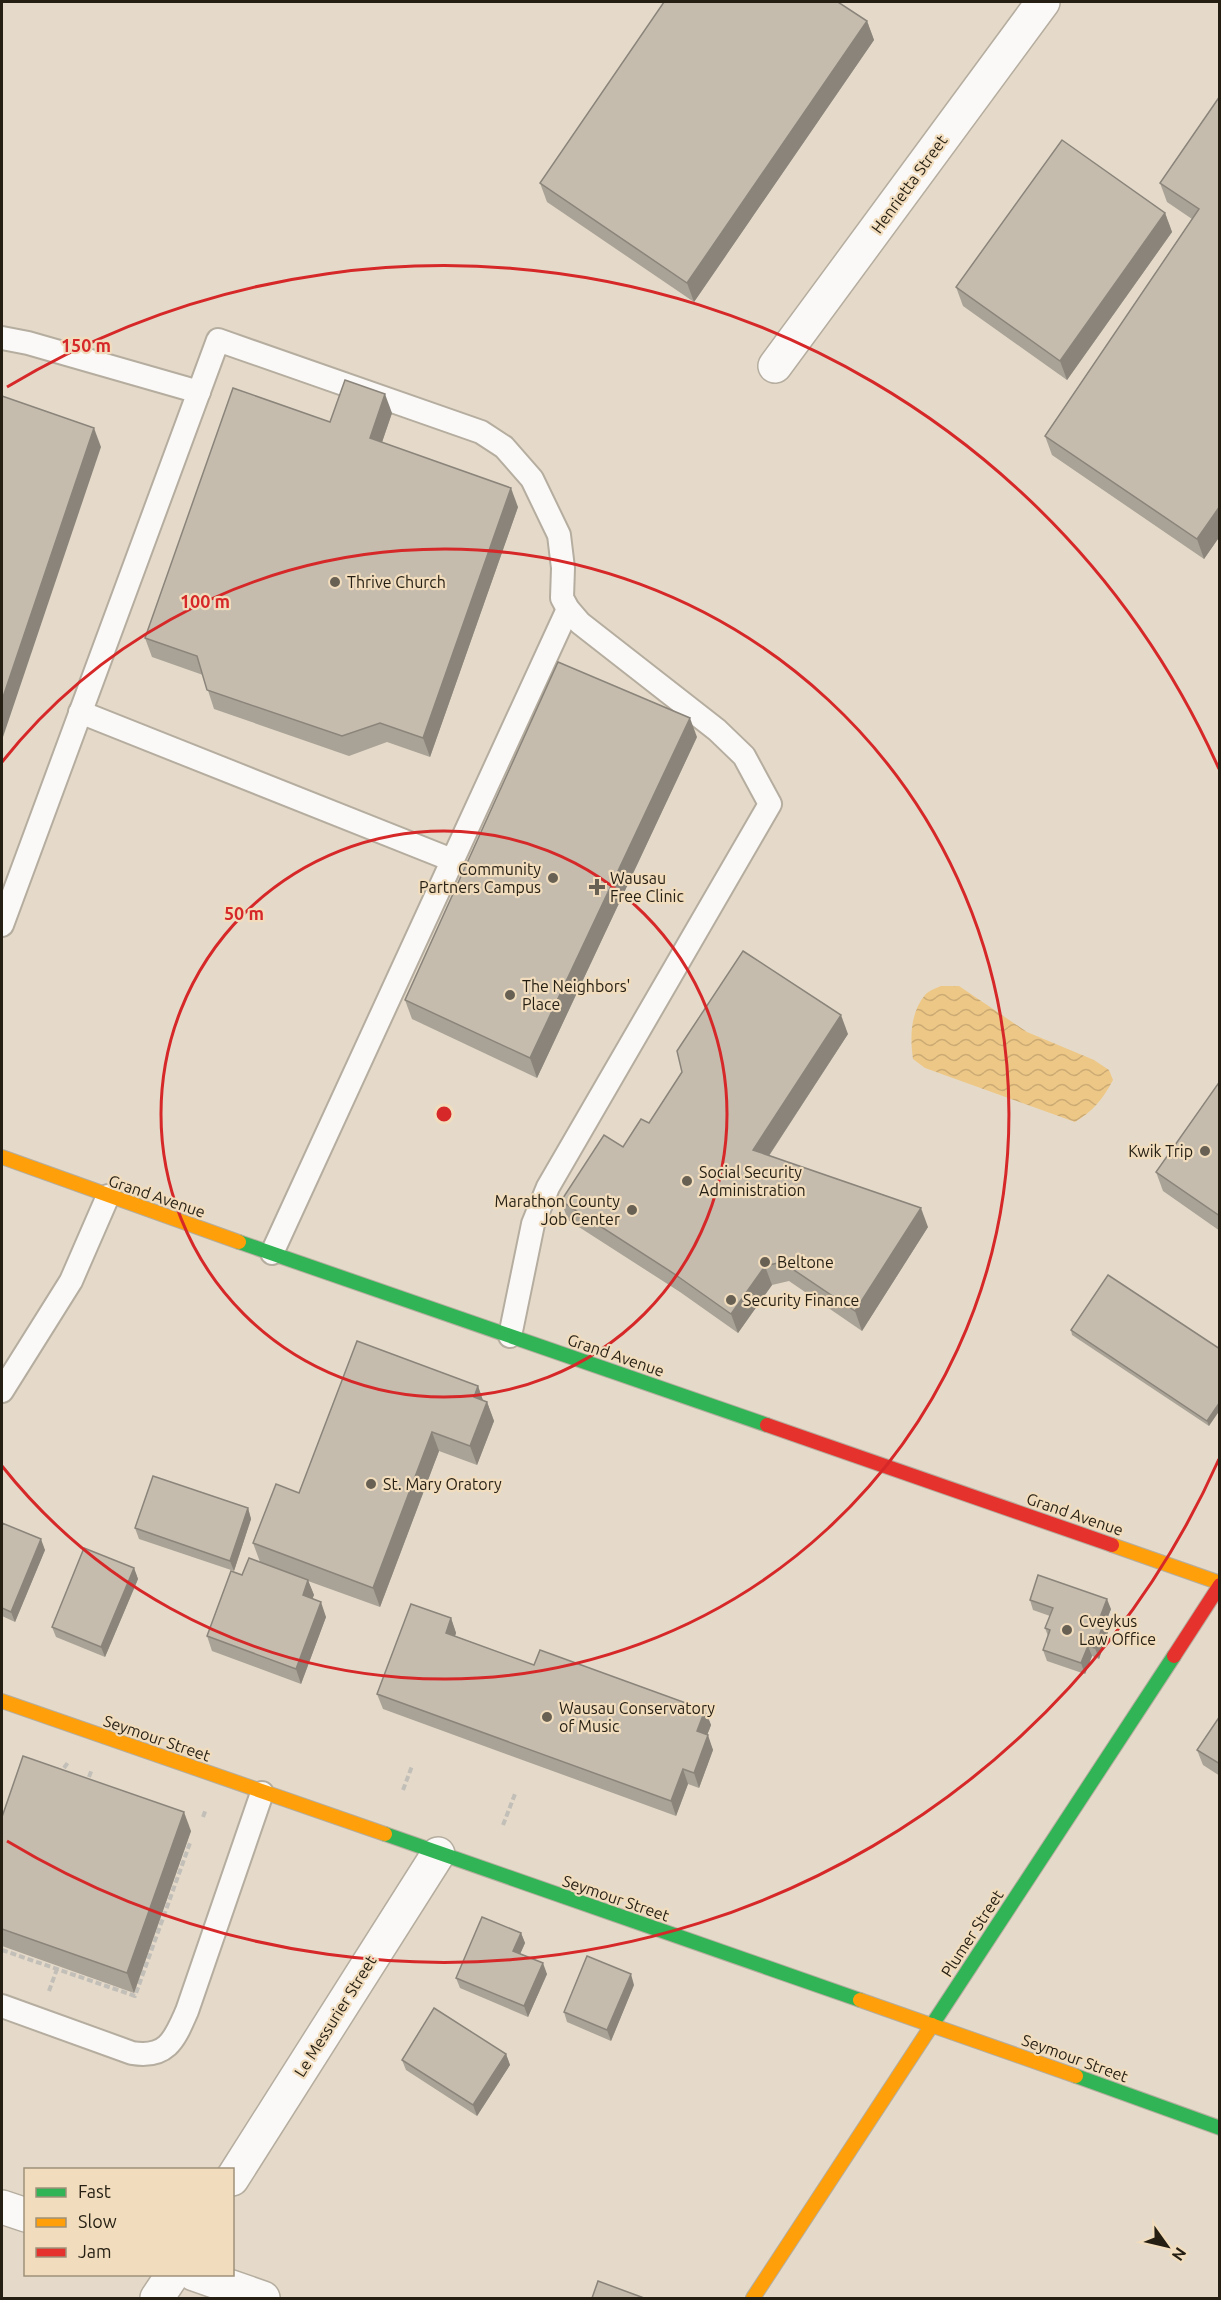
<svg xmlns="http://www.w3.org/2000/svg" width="1221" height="2300" viewBox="0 0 1221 2300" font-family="Ubuntu,sans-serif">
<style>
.water{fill:url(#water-waves)}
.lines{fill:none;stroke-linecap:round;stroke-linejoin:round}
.lane-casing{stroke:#b5ad9f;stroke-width:26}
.street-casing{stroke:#b5ad9f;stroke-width:36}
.fast-casing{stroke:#b5ad9f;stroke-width:16}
.slow-casing{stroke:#b5ad9f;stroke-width:16}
.jam-casing{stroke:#b5ad9f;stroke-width:16}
.path{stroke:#c2beb8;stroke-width:4;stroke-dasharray:6 3;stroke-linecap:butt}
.lane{stroke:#fbf9f7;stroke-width:22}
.street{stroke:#fbf9f7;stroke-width:33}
.fast{stroke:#30b455;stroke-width:14}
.slow{stroke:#ff9f0a;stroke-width:14}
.jam{stroke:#e5322d;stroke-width:14}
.wall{fill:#a9a296}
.shaded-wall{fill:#8a847a}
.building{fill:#c5bcae;stroke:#8a847a;stroke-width:1.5}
.ring{fill:none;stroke:#d62828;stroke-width:3}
.poi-dot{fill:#686052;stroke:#f1ddbd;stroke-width:2}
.labels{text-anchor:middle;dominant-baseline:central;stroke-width:4.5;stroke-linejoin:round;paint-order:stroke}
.street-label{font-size:16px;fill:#251e12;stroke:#f1ddbd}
.poi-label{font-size:16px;fill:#251e12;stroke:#f1ddbd;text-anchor:start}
.centre{fill:#d62828;stroke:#f1ddbd;stroke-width:3}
.ring-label{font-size:18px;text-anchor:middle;font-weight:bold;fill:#d62828;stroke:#f1ddbd;stroke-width:4.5;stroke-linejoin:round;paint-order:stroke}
</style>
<defs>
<pattern id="water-waves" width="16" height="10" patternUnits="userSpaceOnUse" patternTransform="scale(1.5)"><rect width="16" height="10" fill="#edc786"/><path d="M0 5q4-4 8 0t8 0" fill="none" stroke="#cbaa73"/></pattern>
</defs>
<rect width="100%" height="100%" fill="#e5dac9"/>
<path class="water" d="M941 986H959L1027 1032 1094 1060 1109 1070 1113 1080C1103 1099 1093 1111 1075 1122L925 1068 913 1059C910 1038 910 1013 925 995 928 991 936 988 941 986Z"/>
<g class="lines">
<defs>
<g id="lane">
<polyline points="2,338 28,343 199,392"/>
<polyline points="80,712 452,860"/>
<polyline points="2,925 218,340 481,432 504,447 532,479 559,535 563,568 562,598 568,609 580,623 717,730 744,756 770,804 548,1187 533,1224 510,1336"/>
<polyline points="272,1253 568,609"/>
<polyline points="2,1391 71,1281 108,1196"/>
<path d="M2 2006 132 2053C168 2059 175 2038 187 2011L262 1793"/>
</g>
<g id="street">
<polyline points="775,366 1043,2"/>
<polyline points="232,2179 438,1854"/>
<polyline points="2,2207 26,2215"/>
<polyline points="194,2274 263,2298"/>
<polyline points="157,2298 173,2274"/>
</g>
<g id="fast">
<polyline points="239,1242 767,1425"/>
<polyline points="385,1834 860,2000"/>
<polyline points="932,2025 1174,1656"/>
<polyline points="1076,2076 1220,2128"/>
</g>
<g id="slow">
<polyline points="2,1157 239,1242"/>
<polyline points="1112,1545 1220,1583"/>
<polyline points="2,1701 385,1834"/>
<polyline points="860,2000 1076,2076"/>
<polyline points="753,2298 932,2025"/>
</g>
<g id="jam">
<polyline points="767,1425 1112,1545"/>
<polyline points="1174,1656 1220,1585"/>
</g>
</defs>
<use href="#lane" class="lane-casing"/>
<use href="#street" class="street-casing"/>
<use href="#fast" class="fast-casing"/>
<use href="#slow" class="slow-casing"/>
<use href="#jam" class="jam-casing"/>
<g class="path">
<polyline points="64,1768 69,1761"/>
<polyline points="89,1777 92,1769"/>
<polyline points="403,1790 412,1766"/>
<polyline points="203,1817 206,1809"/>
<polyline points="503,1825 515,1794"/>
<polyline points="2,1950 135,1996 190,1843"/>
<polyline points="49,1991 57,1969"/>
</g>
<use href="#lane" class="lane"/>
<use href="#street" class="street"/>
<use href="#fast" class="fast"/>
<use href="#slow" class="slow"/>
<use href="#jam" class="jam"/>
</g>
<g class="wall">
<polygon points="867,21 874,40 694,302 547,202 540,183"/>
<polygon points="1220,96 1220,536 1204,559 1052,455 1045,436 1192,219 1167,202 1160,183"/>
<polygon points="1165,213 1172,232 1067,380 963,306 956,287"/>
<polygon points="392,413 382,442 518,507 430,757 387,742 349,756 214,709 203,675 152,657 145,638 330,422"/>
<polygon points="697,737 537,1078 412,1019 405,1000"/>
<polygon points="848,1034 769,1156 928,1227 862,1331 789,1281 772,1285 738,1333 680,1292 568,1220 561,1201 623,1147 649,1123"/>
<polygon points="1220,1081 1220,1231 1163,1191 1156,1172"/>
<polygon points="1071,1330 1220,1349 1209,1426 1072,1335"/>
<polygon points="478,1386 483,1401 487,1402 494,1421 477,1465 439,1451 380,1607 308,1581 314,1595 312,1598 326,1617 301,1684 212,1651 207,1636 242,1575 260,1562 253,1543 299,1493"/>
<polygon points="248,1508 251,1519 234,1571 139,1539 135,1528"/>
<polygon points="2,1523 45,1550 15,1622 2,1616"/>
<polygon points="134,1568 138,1579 105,1657 56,1637 52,1627"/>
<polygon points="1030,1600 1111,1609 1105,1624 1108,1632 1099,1659 1092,1656 1085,1674 1047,1661 1043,1650 1048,1636 1045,1628 1050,1616 1033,1610"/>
<polygon points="451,1618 456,1633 455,1636 534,1665 705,1710 711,1725 707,1735 713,1750 699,1788 688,1784 676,1816 383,1709 377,1694"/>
<polygon points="1220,1716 1220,1776 1203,1765 1197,1750"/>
<polygon points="2,1817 191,1831 134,1993 2,1946"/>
<polygon points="521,1933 525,1943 520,1954 547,1974 528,2017 460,1988 456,1978"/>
<polygon points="634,1985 611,2041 567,2022 564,2012"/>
<polygon points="506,2054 510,2065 477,2116 406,2070 402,2060"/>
</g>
<g class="shaded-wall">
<polygon points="867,21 874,40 694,302 687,283"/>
<polygon points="1165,213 1172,232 1067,380 1060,361"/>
<polygon points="385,394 392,413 377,457 370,438"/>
<polygon points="94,428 101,447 2,740 2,700"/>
<polygon points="511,488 518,507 430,757 423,738"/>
<polygon points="1220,506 1220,536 1204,559 1197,539"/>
<polygon points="690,718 697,737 537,1078 530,1058"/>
<polygon points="841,1015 848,1034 760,1169 753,1150"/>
<polygon points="921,1208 928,1227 862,1331 855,1311"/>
<polygon points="765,1266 772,1285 738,1333 731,1314"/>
<polygon points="478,1386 485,1406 474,1397"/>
<polygon points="487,1402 494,1421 477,1465 470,1446"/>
<polygon points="1220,1402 1220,1410 1209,1426 1207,1421"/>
<polygon points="432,1432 439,1451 380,1607 373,1588"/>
<polygon points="248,1508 251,1519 234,1571 230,1561"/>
<polygon points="41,1539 45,1550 15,1622 11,1612"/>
<polygon points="134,1568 138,1579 105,1657 101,1647"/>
<polygon points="308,1580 314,1595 308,1610 303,1595"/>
<polygon points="1107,1599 1111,1609 1105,1624 1108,1632 1099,1659 1095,1648 1099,1620"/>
<polygon points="321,1602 326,1617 301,1684 296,1669"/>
<polygon points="451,1618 456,1633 451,1648 446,1633"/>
<polygon points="1088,1646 1092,1656 1085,1674 1081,1663"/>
<polygon points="705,1710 711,1725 703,1746 697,1731"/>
<polygon points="708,1735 713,1750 699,1788 694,1773"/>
<polygon points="683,1769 688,1784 676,1816 671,1801"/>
<polygon points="184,1812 191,1831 134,1993 127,1973"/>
<polygon points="521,1933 525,1943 517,1961 513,1951"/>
<polygon points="543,1963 547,1974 528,2017 524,2006"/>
<polygon points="631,1974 634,1985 611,2041 607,2030"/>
<polygon points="506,2054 510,2065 477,2116 473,2105"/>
</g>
<g class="building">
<polygon points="664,2 838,2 867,21 687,283 540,183"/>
<polygon points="1220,96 1220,506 1197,539 1045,436 1199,209 1160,183"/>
<polygon points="1062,140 1165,213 1060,361 956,287"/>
<polygon points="345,380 385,394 370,438 511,488 423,738 380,723 342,736 207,690 197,656 145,638 233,388 330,422"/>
<polygon points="2,396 94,428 2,700"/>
<polygon points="558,662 690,718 530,1058 405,1000"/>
<polygon points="743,951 841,1015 753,1150 921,1208 855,1311 782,1262 765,1266 731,1314 673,1273 561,1201 604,1135 623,1147 641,1119 649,1123 682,1072 677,1051"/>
<polygon points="1220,1081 1220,1216 1156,1172"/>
<polygon points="1108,1275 1220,1349 1220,1402 1207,1421 1071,1330"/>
<polygon points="357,1341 478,1386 474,1397 487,1402 470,1446 432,1432 373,1588 253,1543 276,1484 299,1493"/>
<polygon points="153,1476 248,1508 230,1561 135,1528"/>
<polygon points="2,1523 41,1539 11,1612 2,1608"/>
<polygon points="84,1548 134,1568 101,1647 52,1627"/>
<polygon points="249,1558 308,1580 303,1595 321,1602 296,1669 207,1636 231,1571 242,1575"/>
<polygon points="1038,1575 1107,1599 1099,1620 1104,1622 1095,1648 1088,1646 1081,1663 1043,1650 1050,1630 1045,1628 1053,1608 1030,1600"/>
<polygon points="411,1604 451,1618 446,1633 534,1665 540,1650 705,1710 697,1731 708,1735 694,1773 683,1769 671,1801 377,1694"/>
<polygon points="1220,1716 1220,1764 1197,1750"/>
<polygon points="23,1756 184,1812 127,1973 2,1929 2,1817"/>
<polygon points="482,1917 521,1933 513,1951 543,1963 524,2006 456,1978"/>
<polygon points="587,1956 631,1974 607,2030 564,2012"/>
<polygon points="434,2008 506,2054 473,2105 402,2060"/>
<polygon points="598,2281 644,2298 592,2298"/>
</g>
<g class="ring">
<circle cx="444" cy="1114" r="283"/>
<path d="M2 762A565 565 0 1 1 2 1466"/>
<path d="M1219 1459A848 848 0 0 1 7 1841M7 387A848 848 0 0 1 1219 769"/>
</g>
<g class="poi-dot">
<circle cx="335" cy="582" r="6"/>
<circle cx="553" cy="878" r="6"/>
<path d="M594 878h6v6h6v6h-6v6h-6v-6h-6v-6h6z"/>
<circle cx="510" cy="995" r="6"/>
<circle cx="1205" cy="1151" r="6"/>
<circle cx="687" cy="1181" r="6"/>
<circle cx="632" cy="1210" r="6"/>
<circle cx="765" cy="1262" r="6"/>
<circle cx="731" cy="1300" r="6"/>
<circle cx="371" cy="1484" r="6"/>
<circle cx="1067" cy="1630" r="6"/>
<circle cx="547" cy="1717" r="6"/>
</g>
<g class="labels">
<g class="street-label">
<text transform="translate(909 184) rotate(-54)">Henrietta Street</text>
<text transform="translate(157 1196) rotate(19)">Grand Avenue</text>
<text transform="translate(616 1355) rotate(19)">Grand Avenue</text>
<text transform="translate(1075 1514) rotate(19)">Grand Avenue</text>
<text transform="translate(157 1738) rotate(19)">Seymour Street</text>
<text transform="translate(616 1898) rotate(19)">Seymour Street</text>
<text transform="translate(972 1933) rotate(-57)">Plumer Street</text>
<text transform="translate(335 2016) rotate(-58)">Le Messurier Street</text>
<text transform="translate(1075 2058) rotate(20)">Seymour Street</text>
</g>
<g class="poi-label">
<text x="347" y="582">Thrive Church</text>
<text x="541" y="869" text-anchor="end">Community<tspan x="541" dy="18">Partners Campus</tspan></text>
<text x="610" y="878">Wausau<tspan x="610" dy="18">Free Clinic</tspan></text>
<text x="522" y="986">The Neighbors'<tspan x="522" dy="18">Place</tspan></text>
<text x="1193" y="1151" text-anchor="end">Kwik Trip</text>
<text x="699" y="1172">Social Security<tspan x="699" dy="18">Administration</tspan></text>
<text x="620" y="1201" text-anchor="end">Marathon County<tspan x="620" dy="18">Job Center</tspan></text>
<text x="777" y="1262">Beltone</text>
<text x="743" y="1300">Security Finance</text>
<text x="383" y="1484">St. Mary Oratory</text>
<text x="1079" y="1621">Cveykus<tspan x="1079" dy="18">Law Office</tspan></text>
<text x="559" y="1708">Wausau Conservatory<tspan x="559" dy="18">of Music</tspan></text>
</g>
</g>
<circle cx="444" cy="1114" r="9" class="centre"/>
<g class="ring-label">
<text x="86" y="352">150 m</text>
<text x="205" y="608">100 m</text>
<text x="244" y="920">50 m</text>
</g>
<rect width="1221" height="2300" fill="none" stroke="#251e12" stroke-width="6"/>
<rect x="24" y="2168" width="210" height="108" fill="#f1ddbd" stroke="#9f9179" stroke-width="1.5"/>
<rect x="36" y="2188" width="30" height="9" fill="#30b455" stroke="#9f9179" stroke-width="1.5"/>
<text x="78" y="2198" font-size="18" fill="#251e12">Fast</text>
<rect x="36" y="2218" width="30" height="9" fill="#ff9f0a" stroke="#9f9179" stroke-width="1.5"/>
<text x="78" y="2228" font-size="18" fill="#251e12">Slow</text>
<rect x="36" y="2248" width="30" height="9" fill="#e5322d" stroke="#9f9179" stroke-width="1.5"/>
<text x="78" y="2258" font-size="18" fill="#251e12">Jam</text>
<g transform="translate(1167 2246) rotate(124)" stroke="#f1ddbd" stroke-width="4.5" paint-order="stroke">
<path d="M0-4.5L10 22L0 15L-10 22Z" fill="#251e12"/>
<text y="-9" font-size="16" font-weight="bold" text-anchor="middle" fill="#251e12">N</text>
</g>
</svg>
